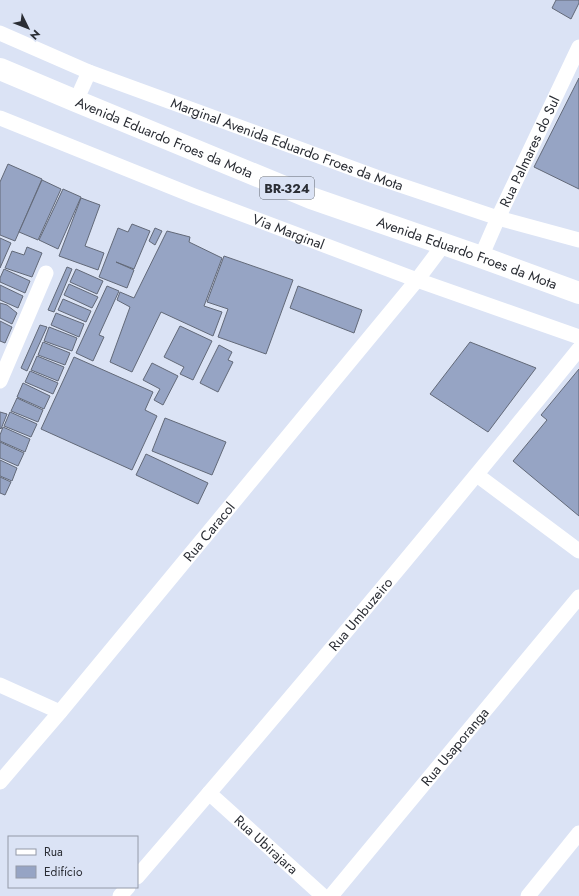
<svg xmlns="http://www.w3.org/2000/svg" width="579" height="896" viewBox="0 0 579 896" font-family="Jost,sans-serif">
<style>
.building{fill:#96a4c4;stroke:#626978}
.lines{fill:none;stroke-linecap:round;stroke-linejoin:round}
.minor{stroke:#fff;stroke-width:15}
.highway{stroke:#fff;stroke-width:22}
.labels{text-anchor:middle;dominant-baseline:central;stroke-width:4;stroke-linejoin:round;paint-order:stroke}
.shield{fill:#dbe3f5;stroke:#5f646e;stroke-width:1}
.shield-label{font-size:13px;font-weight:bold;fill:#2a2d34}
.street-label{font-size:14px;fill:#2a2d34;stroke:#dbe3f5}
</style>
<rect width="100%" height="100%" fill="#dbe3f5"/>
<g class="building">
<polygon points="556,0 579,0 579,3 571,19 552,8"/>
<polygon points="579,78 579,189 534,167"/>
<polygon points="8,164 42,179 15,241 0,235 0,182"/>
<polygon points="42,180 61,189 38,240 19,232"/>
<polygon points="63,189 81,197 58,249 39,240"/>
<polygon points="81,198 100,205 85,246 104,253 98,270 59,256"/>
<polygon points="132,224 150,231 134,269 116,262 134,270 127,288 99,277 118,228 128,232"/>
<polygon points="155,228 162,231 155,245 149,241"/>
<polygon points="167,231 190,237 189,242 222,258 204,306 222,312 213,336 161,312 132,372 110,362 130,307 117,300 120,292 134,298"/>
<polygon points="0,238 11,243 0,268"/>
<polygon points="27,247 42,253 32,277 5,268 12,251 24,255"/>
<polygon points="224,256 293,280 266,354 218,337 228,309 207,302"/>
<polygon points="67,267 72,269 54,312 48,310"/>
<polygon points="4,269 30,281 25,293 0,282 0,278"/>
<polygon points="76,269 103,281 97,294 70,282"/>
<polygon points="69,284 98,297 92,308 64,295"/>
<polygon points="0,285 23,296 18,308 0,300"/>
<polygon points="107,286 119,291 99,335 104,337 93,361 76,353"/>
<polygon points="298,286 362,310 354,333 290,308"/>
<polygon points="63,299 91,311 86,322 58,310"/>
<polygon points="0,303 7,305 17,313 12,324 0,318"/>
<polygon points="56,313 84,324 79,337 51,325"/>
<polygon points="0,321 12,327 5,343 0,341"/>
<polygon points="40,325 47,327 27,371 21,368"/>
<polygon points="180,326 212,341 193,380 180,374 184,367 164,357"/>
<polygon points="49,327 77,338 72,351 44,341"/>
<polygon points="43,342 70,353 65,365 38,355"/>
<polygon points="470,342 536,368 488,432 430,394"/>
<polygon points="219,345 232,352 228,360 233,362 218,392 200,383"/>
<polygon points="37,356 64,367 58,381 31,370"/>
<polygon points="74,357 153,392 145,410 157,416 132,470 41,429"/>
<polygon points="152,363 178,376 163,405 154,400 160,389 143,380"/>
<polygon points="579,369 579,516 513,461 547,420 541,415"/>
<polygon points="30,371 58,383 53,394 25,382"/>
<polygon points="23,383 50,396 44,409 17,397"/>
<polygon points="17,398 43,410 38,422 11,411"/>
<polygon points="0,412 7,414 1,429 0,428"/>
<polygon points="10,412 37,424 31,437 4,426"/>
<polygon points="165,418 226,442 212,475 152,451"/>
<polygon points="3,427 30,439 25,452 0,441 0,435"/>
<polygon points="0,442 24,453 18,466 0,458"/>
<polygon points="146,454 208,483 198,504 136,475"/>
<polygon points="0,460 17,468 12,481 0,476"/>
<polygon points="0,477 11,482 5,495 0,493"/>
</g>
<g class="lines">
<g class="minor">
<path id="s1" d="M0 33 89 72 379 178 498 218 579 240"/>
<polyline points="76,101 89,72"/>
<path id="s2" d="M0 118 194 196 417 280 579 337"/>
<path id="s3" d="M481 257 498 218 579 47"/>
<polyline points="0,381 46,273"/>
<polyline points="477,475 579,551"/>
<polyline points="0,685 60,712"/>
<path id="s4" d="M0 782 60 712 417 280 444 244"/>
<path id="s5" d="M209 793 323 896"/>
<path id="s6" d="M137 877C287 703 435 527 579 349"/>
<polyline points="120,896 128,887"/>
<path id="s7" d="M331 896 579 597"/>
<polyline points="528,896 579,833"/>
</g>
<path class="highway" id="s8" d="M0 69 76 101 311 198 481 257 579 293"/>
</g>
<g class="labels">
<rect class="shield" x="260" y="177" width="54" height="22" rx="3"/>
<g class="shield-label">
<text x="287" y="188">BR-324</text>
</g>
<g class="street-label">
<text stroke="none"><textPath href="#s8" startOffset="178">Avenida Eduardo Froes da Mota</textPath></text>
<text stroke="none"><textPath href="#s1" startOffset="308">Marginal Avenida Eduardo Froes da Mota</textPath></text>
<text stroke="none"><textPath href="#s3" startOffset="116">Rua Palmares do Sul</textPath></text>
<text stroke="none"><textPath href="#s2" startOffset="310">Via Marginal</textPath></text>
<text stroke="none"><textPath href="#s8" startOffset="502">Avenida Eduardo Froes da Mota</textPath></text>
<text stroke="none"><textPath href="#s4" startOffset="326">Rua Caracol</textPath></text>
<text stroke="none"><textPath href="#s6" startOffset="345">Rua Umbuzeiro</textPath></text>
<text stroke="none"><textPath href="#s7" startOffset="194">Rua Usaporanga</textPath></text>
<text stroke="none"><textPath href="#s5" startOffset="77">Rua Ubirajara</textPath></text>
</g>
</g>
<rect x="8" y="836" width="130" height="52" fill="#dbe3f5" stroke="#949aa8"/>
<rect x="16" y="849" width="20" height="6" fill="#ffffff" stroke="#949aa8"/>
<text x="44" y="856" font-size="12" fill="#2a2d34">Rua</text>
<rect x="16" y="866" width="20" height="12" fill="#96a4c4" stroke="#949aa8"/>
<text x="44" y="876" font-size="12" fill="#2a2d34">Edifício</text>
<g transform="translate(28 28) rotate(133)" stroke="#dbe3f5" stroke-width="3" paint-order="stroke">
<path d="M0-3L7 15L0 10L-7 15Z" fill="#2a2d34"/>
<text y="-6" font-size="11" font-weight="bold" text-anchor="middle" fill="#2a2d34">N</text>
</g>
</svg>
